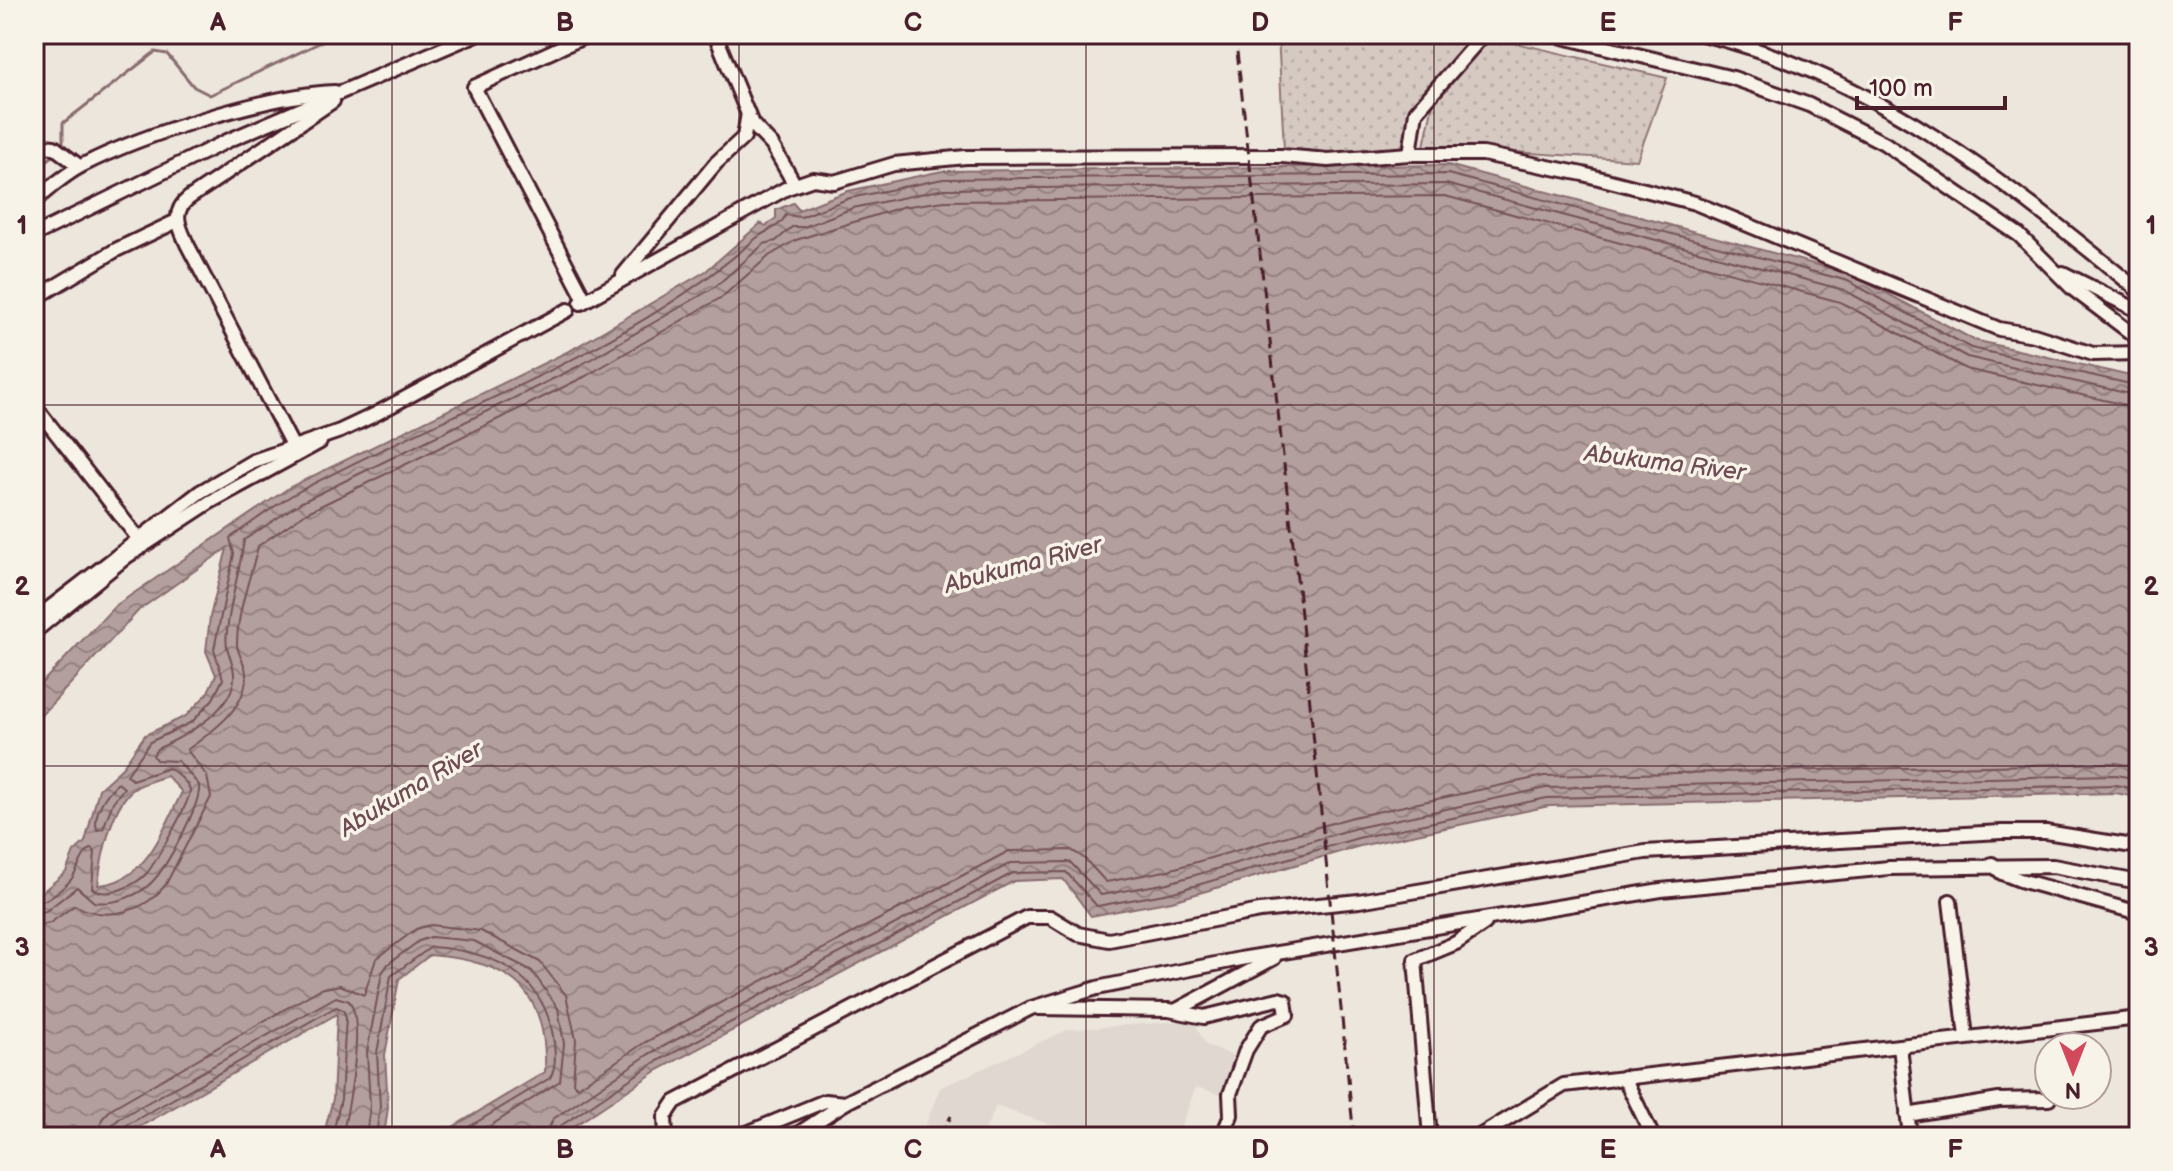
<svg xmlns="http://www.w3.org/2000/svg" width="2173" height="1171" viewBox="0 0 2173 1171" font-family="'Balsamiq Sans',sans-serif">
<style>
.built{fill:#e0d7d0}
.grass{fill:url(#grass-dots);stroke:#907476;stroke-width:2}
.water{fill:url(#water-waves);stroke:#896c6f;stroke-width:2;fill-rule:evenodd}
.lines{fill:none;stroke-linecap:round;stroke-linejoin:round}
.shore{stroke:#745259;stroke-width:2}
.stream{stroke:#896c6f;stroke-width:3}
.minor-casing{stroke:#4a1f2b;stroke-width:18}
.minor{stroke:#f7f3e8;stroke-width:12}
.rail{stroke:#4a1f2b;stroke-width:3;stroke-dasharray:12 6;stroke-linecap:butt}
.grid{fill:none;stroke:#4a1f2b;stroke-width:2;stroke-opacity:0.55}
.labels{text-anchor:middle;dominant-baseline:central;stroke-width:7;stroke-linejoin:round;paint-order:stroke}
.water-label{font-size:24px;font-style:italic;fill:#6f4c53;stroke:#f7f3e8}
.neatline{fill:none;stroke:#4a1f2b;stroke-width:3}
.grid-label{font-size:26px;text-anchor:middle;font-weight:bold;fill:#4a1f2b}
</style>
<defs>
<pattern id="grass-dots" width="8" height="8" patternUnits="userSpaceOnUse" patternTransform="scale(2)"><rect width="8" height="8" fill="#d5c9c2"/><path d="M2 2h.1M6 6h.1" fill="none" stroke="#b8aca7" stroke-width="1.8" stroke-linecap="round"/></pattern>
<pattern id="water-waves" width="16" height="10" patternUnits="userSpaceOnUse" patternTransform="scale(2)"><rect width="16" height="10" fill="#b39f9d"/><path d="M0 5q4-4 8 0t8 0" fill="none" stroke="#948180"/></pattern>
</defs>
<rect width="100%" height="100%" fill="#ece6dd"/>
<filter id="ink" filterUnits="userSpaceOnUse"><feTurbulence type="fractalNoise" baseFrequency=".0125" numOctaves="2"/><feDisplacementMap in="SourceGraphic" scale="16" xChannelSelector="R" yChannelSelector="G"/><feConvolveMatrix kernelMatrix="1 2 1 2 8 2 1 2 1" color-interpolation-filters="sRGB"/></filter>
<g filter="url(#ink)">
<polygon class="built" points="1193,1020 1206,1045 1233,1056 1223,1095 1196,1087 1177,1137 1086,1137 996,1106 982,1137 921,1137 940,1088 1067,1030"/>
<g class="grass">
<polygon points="1278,34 1476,34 1413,106 1402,146 1397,149 1327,153 1284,149"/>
<polygon points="1490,37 1667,78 1637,160 1424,146 1433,104"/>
</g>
<path class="water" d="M1448 165 1851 274 1974 340 2139 378V798L2116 793 1549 806 1360 846 1172 901 1091 916 1063 879 1014 881 658 1070 558 1137H436L545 1072C548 989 510 961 430 955L399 979 385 1055 388 1107 384 1137H323L333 1099 337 1014 122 1137H34V899L66 872 74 852 85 842 99 789 121 769 145 735 186 716 207 694 216 675 206 651 210 617 227 548 139 610 34 723V691L115 606 290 487 571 350 706 271 761 223 766 226 776 218V210L793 203 799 210 848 191 942 171ZM167 776 182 792C163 829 146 883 98 885 101 859 112 800 137 787 146 782 157 779 167 776Z"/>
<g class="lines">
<g class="shore">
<path d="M118 783 124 788 113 802 103 829 97 830C92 814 106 793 118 783Z"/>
<path d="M34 904C46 902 66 887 73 877 80 866 80 857 91 848L95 852 92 888C106 900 136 885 147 873 155 863 191 801 190 790 188 782 175 772 169 768L132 780 127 775 150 742 192 722 213 699 223 679 214 649 234 554 230 538C252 523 273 506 296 493 448 410 623 356 754 240 766 229 778 230 786 215L801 217 850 198 943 179 1448 174 1848 281 1971 348 2139 386"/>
<path d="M34 914 46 911 77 887 94 902C113 905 139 896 152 882 166 868 202 803 199 785L178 761 156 760 153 755 157 749C183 737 236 710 234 674 233 657 224 652 227 632 230 601 240 570 244 540L300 503 579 366 715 287 764 244 776 241 792 227H804L853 208 944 189 1446 184 1844 290 1967 357 2139 396"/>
<path d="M34 926 50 923 75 905C104 922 145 913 166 884L211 797 207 776 187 750C210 733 248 708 246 674 246 663 237 654 237 644 237 612 251 576 258 546L306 513 586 376 722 297 769 256 796 240 902 207 945 201 1445 196 1840 302 1966 369 2139 408"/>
<polyline points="98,1137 102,1119 112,1108 320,989 340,985 364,995 376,959 416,929 431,925 481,931 540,962 566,995 576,1040 573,1083 578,1087 644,1043 1009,851 1071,850 1084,858 1106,882 1165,871 1353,817 1544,776 2115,763 2139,767"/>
<path d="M110 1137 112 1125 120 1118 336 997 349 1001C366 1022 348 1110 342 1137"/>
<polyline points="120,1137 125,1126 336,1007 343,1010 346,1017 341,1099 332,1137"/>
<polyline points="366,1137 370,1106 367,1052 382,973 388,964 419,941 431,937 474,941 532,971 558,1008 564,1044 560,1081 473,1137"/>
<path d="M376 1137 380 1107 377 1053 391 976 431 947C491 951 542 972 553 1036 555 1048 557 1067 550 1078L452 1137"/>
<polyline points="545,1137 553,1119 649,1054 1011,863 1070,862 1101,895 1168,883 1356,828 1546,788 2116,775 2139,779"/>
<polyline points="555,1137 559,1127 654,1063 1013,873 1066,872 1097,906 1170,893 1358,838 1547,798 2116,785 2139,790"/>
</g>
<g class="stream">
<polyline points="63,142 63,123 155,52 167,54 194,87 210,95 338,34"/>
<polyline points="34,170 57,153"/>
</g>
<defs>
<g id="minor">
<polyline points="715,34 752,124 772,145 795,185"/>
<polyline points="1550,34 1733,78 1809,105 1884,143 2019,235 2073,289 2139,339"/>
<path d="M1702 34C1872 75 2007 182 2139 291"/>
<polyline points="34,145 54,147 79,166"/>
<polyline points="1410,154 1416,112 1484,34"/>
<path d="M34 201C50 188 65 174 83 165 144 134 267 95 335 92"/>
<polyline points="34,235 227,141 477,34"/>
<polyline points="2063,273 2139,311"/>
<polyline points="623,275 716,163 744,137 748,113"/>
<polyline points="34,299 116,250 177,221"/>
<polyline points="585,300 474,87 590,34"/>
<polyline points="581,303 787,188 813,179 834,182 894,164 966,157 1282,156 1328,160 1410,154 1483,154 1583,174 1695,203 1999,329 2034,335 2093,354 2139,353"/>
<polyline points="34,405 138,538"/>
<path d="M292 445 187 244C179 226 171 212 189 198L333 101"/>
<polyline points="34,620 200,492 253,461 340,431 374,415 568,310"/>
<polyline points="34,632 126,557 210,502 320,442"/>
<polyline points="1992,864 2002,873 2020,880 2139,913"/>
<polyline points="1950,901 1966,1037"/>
<polyline points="1039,1008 1169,1010 1204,1017 1278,999 1285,1001 1287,1015 1261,1026 1246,1050 1230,1094 1231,1115 1222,1137"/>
<polyline points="1175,1011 1274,958"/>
<polyline points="1900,1046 1910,1137"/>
<polyline points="1624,1077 1653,1137"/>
<polyline points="1907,1115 1999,1100 2049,1099"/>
<polyline points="666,1137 665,1117 675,1102 1027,917 1050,917 1078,934 1109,940 1260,911 1359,901 1645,852 2001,832 2046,832 2139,847"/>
<polyline points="737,1137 825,1101 845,1103"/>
<polyline points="793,1137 845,1103 1031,1008 1097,988 1240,959 1661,890 1889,868 2053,866 2139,882"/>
<polyline points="1430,1137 1415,960 1456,943 1485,923"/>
<polyline points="1478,1137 1564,1085 2139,1018"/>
</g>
</defs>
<use href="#minor" class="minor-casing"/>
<use href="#minor" class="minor"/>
<g class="rail">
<polyline points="1235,34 1300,605 1354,1137"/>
<polyline points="941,1137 951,1116"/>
</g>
</g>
</g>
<path class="grid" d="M392 34V1137M739 34V1137M1086 34V1137M1434 34V1137M1782 34V1137M34 405H2139M34 766H2139"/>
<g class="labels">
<g class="water-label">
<text transform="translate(1665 463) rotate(7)">Abukuma River</text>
<text transform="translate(1023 565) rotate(-15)">Abukuma River</text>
<text transform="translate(411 789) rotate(-31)">Abukuma River</text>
</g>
</g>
<rect width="2173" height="1171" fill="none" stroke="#f7f3e8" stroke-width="88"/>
<g transform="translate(2073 1071) rotate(180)"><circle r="38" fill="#f7f3e8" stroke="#b29e9c" stroke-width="2"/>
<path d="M0-6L14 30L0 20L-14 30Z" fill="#d1495b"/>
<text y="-12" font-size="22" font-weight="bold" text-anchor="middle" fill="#4a1f2b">N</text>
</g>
<path d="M1857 96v12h148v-12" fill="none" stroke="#4a1f2b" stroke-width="4"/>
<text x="1869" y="96" font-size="24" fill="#4a1f2b" stroke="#f7f3e8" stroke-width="6" paint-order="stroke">100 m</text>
<rect x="44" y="44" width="2085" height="1083" class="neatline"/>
<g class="grid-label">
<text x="218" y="31">A</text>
<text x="565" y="31">B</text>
<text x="913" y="31">C</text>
<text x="1260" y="31">D</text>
<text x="1608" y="31">E</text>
<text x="1955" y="31">F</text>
<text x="22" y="234">1</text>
<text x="2151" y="234">1</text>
<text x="22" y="595">2</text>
<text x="2151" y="595">2</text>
<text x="22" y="956">3</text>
<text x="2151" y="956">3</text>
<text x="218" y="1158">A</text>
<text x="565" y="1158">B</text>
<text x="913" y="1158">C</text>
<text x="1260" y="1158">D</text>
<text x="1608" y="1158">E</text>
<text x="1955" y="1158">F</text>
</g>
</svg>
